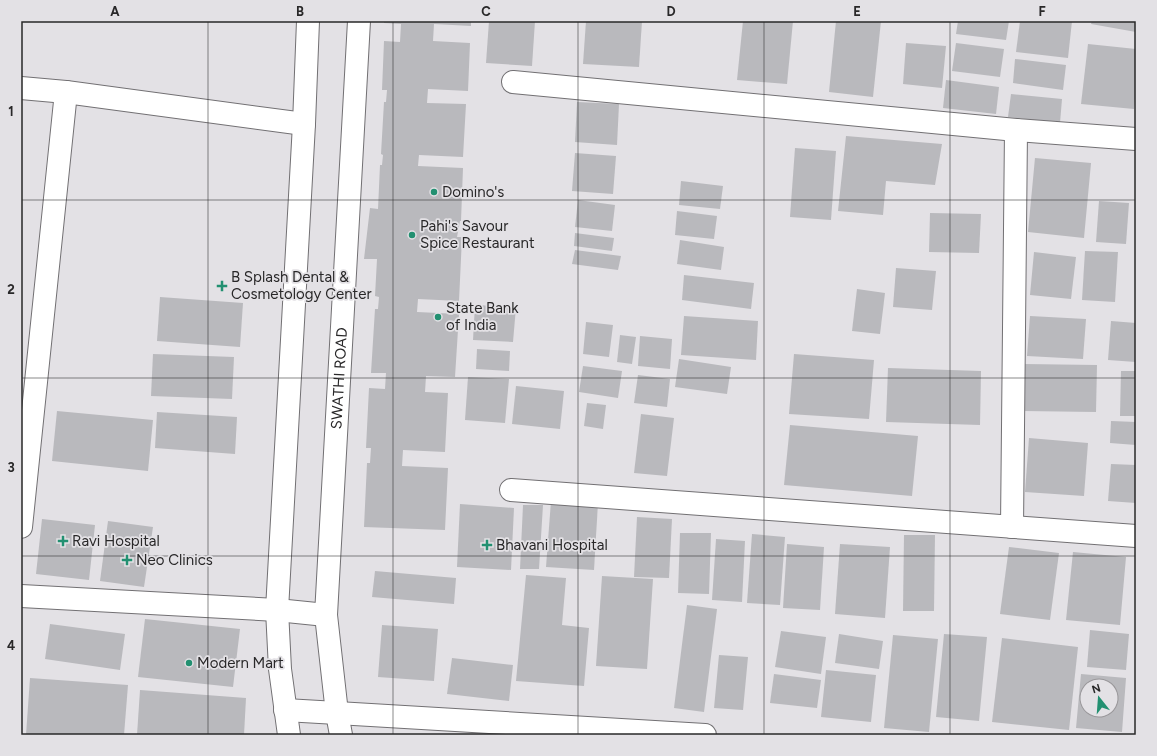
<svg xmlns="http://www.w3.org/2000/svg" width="1157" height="756" viewBox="0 0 1157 756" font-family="Figtree,sans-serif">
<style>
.building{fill:#b9b9bd;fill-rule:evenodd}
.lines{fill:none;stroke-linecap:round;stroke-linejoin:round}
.minor-casing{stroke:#727073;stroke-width:24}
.tertiary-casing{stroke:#727073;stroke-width:24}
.minor{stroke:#fff;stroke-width:22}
.tertiary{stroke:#fff;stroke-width:22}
.grid{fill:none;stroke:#292829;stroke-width:1;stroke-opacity:0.55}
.poi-dot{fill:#229071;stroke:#e3e1e5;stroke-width:1.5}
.labels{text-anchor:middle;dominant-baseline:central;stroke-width:3.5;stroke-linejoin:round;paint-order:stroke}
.poi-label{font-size:15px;fill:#292829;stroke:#e3e1e5;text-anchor:start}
.street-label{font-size:15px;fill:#292829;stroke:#e3e1e5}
.neatline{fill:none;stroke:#292829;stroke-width:1.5}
.grid-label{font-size:13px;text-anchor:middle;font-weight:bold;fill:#292829}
</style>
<rect width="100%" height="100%" fill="#e3e1e5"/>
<g class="building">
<polygon points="384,21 471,21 471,26 434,24 433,41 470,43 468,91 428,89 427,103 466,104 463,157 419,155 418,166 463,168 461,221 460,221 457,237 462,237 459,301 418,299 417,312 459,314 455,377 426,376 425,392 448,393 445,452 403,450 402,466 448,468 445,530 364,527 367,463 370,463 371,448 366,448 369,388 385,389 386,373 371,373 375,309 378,309 379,297 375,296 377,259 364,259 370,208 378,209 380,165 382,165 383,155 381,154 384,102 386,102 387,90 382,90 384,41 400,42 401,24 384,23"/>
<polygon points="489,21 535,21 532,66 486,63"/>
<polygon points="586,21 642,21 639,67 583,64"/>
<polygon points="743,21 793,21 787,84 737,80"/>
<polygon points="836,21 881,21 873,97 829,92"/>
<polygon points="958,21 1009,21 1006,40 956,34"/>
<polygon points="1020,21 1072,21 1068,58 1016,52"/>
<polygon points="1092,21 1136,21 1136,32 1091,24"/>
<polygon points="906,43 946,46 942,88 903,84"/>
<polygon points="956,43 1004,49 1000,77 952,71"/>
<polygon points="1088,44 1136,49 1136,88 1134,109 1081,104"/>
<polygon points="1015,59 1066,65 1063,90 1013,83"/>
<polygon points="946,80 999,87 996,114 943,108"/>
<polygon points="1011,94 1062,99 1060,123 1008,117"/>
<polygon points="577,102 619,104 617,145 575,142"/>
<polygon points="846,136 942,144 935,185 886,181 883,215 838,211"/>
<polygon points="795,148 836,151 831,220 790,217"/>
<polygon points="575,153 616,156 613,194 572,191"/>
<polygon points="1035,158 1091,163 1084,238 1028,232"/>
<polygon points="681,181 723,186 720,209 679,205"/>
<polygon points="578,200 615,205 612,231 575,227"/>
<polygon points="1099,201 1129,203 1126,244 1096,242"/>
<polygon points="677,211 717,216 714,239 675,235"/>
<polygon points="930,213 981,214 979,253 929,252"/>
<polygon points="575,233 614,238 612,251 574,246"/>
<polygon points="680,240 724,247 721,270 677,264"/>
<polygon points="575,250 621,256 618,270 572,264"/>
<polygon points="1085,251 1118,252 1115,302 1082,300"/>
<polygon points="1034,252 1076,257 1071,299 1030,295"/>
<polygon points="896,268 936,271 932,310 893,307"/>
<polygon points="684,275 754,283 751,309 682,300"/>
<polygon points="857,289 885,293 880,334 852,331"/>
<polygon points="160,297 243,303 240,347 157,341"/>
<polygon points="475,305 516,307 513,342 473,340"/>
<polygon points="684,316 758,321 756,360 681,355"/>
<polygon points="1030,316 1086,319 1083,359 1027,356"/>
<polygon points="1111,321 1136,323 1136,362 1108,360"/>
<polygon points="586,322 613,325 609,357 583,354"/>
<polygon points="620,335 636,337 632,364 617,362"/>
<polygon points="640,336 672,339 670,369 638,366"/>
<polygon points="477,349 510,351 509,371 476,369"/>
<polygon points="153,354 234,357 232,399 151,396"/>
<polygon points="794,354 874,360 869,419 789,414"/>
<polygon points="679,359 731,367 727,394 675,387"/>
<polygon points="1024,364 1097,365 1096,412 1023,411"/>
<polygon points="583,366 622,371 618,398 579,392"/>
<polygon points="888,368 981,371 980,425 886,422"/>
<polygon points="1121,371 1136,371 1136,416 1120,416"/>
<polygon points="638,375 670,379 667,407 634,403"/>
<polygon points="468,377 509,379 505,423 465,420"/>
<polygon points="516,386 564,391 560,429 512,424"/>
<polygon points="587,403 606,405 603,429 584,426"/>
<polygon points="57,411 153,420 148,471 52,461"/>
<polygon points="157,412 237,417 235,454 155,448"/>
<polygon points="641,414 674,418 667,476 634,473"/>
<polygon points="1111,421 1136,422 1136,445 1110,443"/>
<polygon points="790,425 918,436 912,496 784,485"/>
<polygon points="1029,438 1088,443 1084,496 1025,492"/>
<polygon points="1111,464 1136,465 1136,503 1108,501"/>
<polygon points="551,501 598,503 594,570 546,567"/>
<polygon points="460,504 514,508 511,570 457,567"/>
<polygon points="523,505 543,505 539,569 520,569"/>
<polygon points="637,517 672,519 669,578 634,577"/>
<polygon points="42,519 95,525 89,580 36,574"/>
<polygon points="108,521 153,527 144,587 100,581"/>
<polygon points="680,533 711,533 709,594 678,593"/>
<polygon points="752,534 785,537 780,605 747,603"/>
<polygon points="904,535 935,535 934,611 903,611"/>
<polygon points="716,539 745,541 742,602 712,600"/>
<polygon points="787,544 824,547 820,610 783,608"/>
<polygon points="840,544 890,547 885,618 835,614"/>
<polygon points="1009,547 1059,553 1050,620 1000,614"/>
<polygon points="1073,552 1126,557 1120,625 1066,620"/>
<polygon points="375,571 456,578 454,604 372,597"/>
<polygon points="526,575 566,578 562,625 589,628 584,686 516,681"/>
<polygon points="602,576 653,579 647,669 596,666"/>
<polygon points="687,605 717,609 704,712 674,708"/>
<polygon points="145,619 240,629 233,687 138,677"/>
<polygon points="50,624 125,634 120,670 45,659"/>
<polygon points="382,625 438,629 434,681 378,677"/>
<polygon points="1090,630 1129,634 1126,670 1087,667"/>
<polygon points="781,631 826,637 821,674 775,667"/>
<polygon points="839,634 883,641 879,669 835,663"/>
<polygon points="944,634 987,637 979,721 936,717"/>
<polygon points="893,635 938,639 929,732 884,728"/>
<polygon points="1002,638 1078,647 1069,730 992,722"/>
<polygon points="719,655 748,657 743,710 714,708"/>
<polygon points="452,658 513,665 509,701 447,694"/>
<polygon points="826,670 876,675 871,722 821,717"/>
<polygon points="774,674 821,680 817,708 770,703"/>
<path d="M1081 674 1126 678 1122 732 1076 728ZM1087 686H1111V710H1087Z"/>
<polygon points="30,678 128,685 124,735 26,735"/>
<polygon points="140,690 246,698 244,735 137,735"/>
</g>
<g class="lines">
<defs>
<g id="minor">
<polyline points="513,82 1016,130 1136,139"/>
<polyline points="21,88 66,92 304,124"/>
<polyline points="511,490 1136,536"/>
<polyline points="21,527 66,92"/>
<polyline points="1012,527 1016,130"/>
<polyline points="21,596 277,610 326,615"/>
<polyline points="285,710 337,713"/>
</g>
<g id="tertiary">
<polyline points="337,713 705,735"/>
<polyline points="289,735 280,669 277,610 304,124 308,21"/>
<path id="s1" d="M341 735 337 713 326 615 359 21"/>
</g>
</defs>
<use href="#minor" class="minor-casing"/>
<use href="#tertiary" class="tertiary-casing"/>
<use href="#minor" class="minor"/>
<use href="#tertiary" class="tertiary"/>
</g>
<path class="grid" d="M208 21V735M393 21V735M578 21V735M764 21V735M950 21V735M21 200H1136M21 378H1136M21 556H1136"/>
<g class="poi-dot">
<circle cx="434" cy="192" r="4"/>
<circle cx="412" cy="235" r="4"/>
<path d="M220 280h4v4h4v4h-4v4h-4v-4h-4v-4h4z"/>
<circle cx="438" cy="317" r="4"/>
<path d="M61 535h4v4h4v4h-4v4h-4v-4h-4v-4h4z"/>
<path d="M485 539h4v4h4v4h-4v4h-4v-4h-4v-4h4z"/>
<path d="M125 554h4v4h4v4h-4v4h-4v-4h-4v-4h4z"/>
<circle cx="189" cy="663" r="4"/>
</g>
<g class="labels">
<g class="poi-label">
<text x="442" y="192">Domino's</text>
<text x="420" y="226">Pahi's Savour<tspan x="420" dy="17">Spice Restaurant</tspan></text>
<text x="231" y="277">B Splash Dental &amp;<tspan x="231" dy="17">Cosmetology Center</tspan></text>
<text x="446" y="308">State Bank<tspan x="446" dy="17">of India</tspan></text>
<text x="72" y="541">Ravi Hospital</text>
<text x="496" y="545">Bhavani Hospital</text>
<text x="136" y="560">Neo Clinics</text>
<text x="197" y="663">Modern Mart</text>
</g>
<g class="street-label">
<text stroke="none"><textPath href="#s1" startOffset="358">SWATHI ROAD</textPath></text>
</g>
</g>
<rect width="1157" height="756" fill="none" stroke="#e3e1e5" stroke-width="44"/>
<g transform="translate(1099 698) rotate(343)"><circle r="19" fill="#e3e1e5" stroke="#99979a"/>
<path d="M0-3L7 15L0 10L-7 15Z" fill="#229071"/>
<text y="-6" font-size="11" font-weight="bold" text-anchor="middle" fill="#292829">N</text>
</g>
<rect x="22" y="22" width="1113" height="712" class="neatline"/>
<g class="grid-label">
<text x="115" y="16">A</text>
<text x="300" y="16">B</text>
<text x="486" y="16">C</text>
<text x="671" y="16">D</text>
<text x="857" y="16">E</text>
<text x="1042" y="16">F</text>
<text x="11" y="116">1</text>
<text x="11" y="294">2</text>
<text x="11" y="472">3</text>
<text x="11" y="650">4</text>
</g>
</svg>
